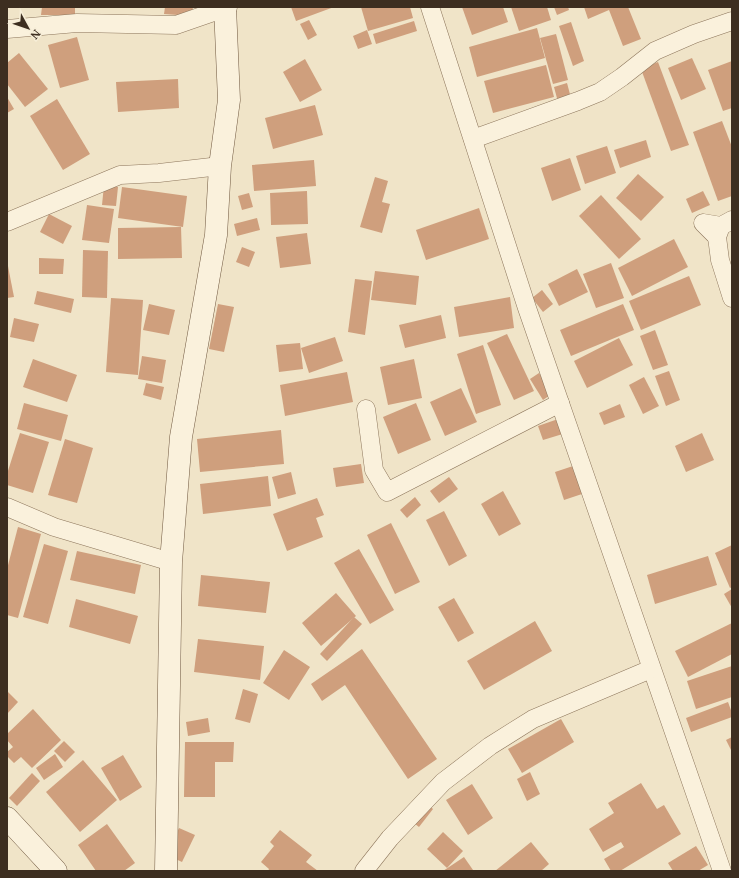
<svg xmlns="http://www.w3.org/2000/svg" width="739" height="878" viewBox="0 0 739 878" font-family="'PT Serif',serif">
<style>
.building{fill:#cf9f7d}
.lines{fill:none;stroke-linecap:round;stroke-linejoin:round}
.street-casing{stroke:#8d765c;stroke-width:19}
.secondary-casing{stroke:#6f573f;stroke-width:23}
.street{stroke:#faf1dc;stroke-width:18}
.secondary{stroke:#faf1dc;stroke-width:22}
</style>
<rect width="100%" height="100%" fill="#f0e4c8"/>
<g class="building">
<polygon points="42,7 75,7 75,15 41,15"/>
<polygon points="165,7 193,7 192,16 164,14"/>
<polygon points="291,7 334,7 296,21"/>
<polygon points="361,7 410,7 413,18 368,31"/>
<polygon points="462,7 503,7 508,22 472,35"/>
<polygon points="511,7 547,7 551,20 519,31"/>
<polygon points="554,7 568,7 569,10 557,15"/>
<polygon points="584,7 628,7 641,39 623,46 609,10 588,19"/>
<polygon points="309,20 317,35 308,40 300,24"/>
<polygon points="414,21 417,31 376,44 373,34"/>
<polygon points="571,22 584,61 573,66 559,26"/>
<polygon points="537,28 545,58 477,77 469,47"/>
<polygon points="367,30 372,44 358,49 353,36"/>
<polygon points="556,34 568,80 553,84 540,38"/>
<polygon points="77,37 89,80 60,88 48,45"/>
<polygon points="19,53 48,89 25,107 7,84 7,63"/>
<polygon points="692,58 706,89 681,100 668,68"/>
<polygon points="305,59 322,90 300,102 283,72"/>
<polygon points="732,61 732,108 723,111 708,70"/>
<polygon points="658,62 689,145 671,151 641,69"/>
<polygon points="546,65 554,97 493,113 484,81"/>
<polygon points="178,79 179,108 118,112 116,82"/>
<polygon points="567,83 571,98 558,102 554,87"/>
<polygon points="7,97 14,109 7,113"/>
<polygon points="57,99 90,154 63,170 30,116"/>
<polygon points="315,105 323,135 273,149 265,118"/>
<polygon points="722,121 732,147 732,196 718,201 693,132"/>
<polygon points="646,140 651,157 620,168 614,150"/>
<polygon points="607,146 616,173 585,184 576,156"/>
<polygon points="570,158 581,190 552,201 541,168"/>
<polygon points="314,160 316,186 254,191 252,165"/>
<polygon points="638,174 664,197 641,221 616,198"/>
<polygon points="375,177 388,181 382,202 390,204 382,233 360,227"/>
<polygon points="104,185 118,187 116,206 102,205"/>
<polygon points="122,187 187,196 183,227 118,218"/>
<polygon points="307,191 308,224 271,225 270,193"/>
<polygon points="703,191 710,205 692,213 686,199"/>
<polygon points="249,193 253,207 242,210 238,196"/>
<polygon points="601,195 641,239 619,259 579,216"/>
<polygon points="87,205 114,209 109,243 82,240"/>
<polygon points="479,208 489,239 426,260 416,230"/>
<polygon points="49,214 72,226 63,244 40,232"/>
<polygon points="257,218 260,230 237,236 234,224"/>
<polygon points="181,227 182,258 118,259 118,228"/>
<polygon points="307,233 311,264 280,268 276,237"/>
<polygon points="674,239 688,267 632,296 618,268"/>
<polygon points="242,247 255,252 249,267 236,262"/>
<polygon points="83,250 108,251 107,298 82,297"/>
<polygon points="39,258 64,259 63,274 39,274"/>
<polygon points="7,261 14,297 7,298"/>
<polygon points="611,263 624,298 596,308 583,274"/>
<polygon points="577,269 588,292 559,306 548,284"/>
<polygon points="375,271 419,276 416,305 371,300"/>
<polygon points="689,276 701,305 641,330 629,301"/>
<polygon points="355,279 372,281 365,335 348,332"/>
<polygon points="542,290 553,304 543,312 532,298"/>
<polygon points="37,291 74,299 71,313 34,304"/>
<polygon points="510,297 514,328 459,337 454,307"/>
<polygon points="111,298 143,300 138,375 106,372"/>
<polygon points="149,304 175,310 169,335 143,330"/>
<polygon points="218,304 234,307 224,352 209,349"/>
<polygon points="623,304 634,330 571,356 560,330"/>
<polygon points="441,315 446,338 405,348 399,325"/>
<polygon points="14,318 39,324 34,342 10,337"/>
<polygon points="655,330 668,365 653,370 640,336"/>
<polygon points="507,334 534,391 514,400 487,343"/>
<polygon points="335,337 343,361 309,373 301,348"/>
<polygon points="619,338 633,365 587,388 574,361"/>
<polygon points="300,343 303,369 279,372 276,345"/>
<polygon points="483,345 501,405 476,414 457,354"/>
<polygon points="142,356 166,360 162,383 138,379"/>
<polygon points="33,359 77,375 67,402 23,387"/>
<polygon points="414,359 422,398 388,405 380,367"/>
<polygon points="669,371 680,400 666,406 655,376"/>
<polygon points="347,372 353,402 285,416 280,385"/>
<polygon points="539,373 553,393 543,400 530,379"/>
<polygon points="644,377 659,406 643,414 629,385"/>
<polygon points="146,383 164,387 161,400 143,395"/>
<polygon points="461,388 477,422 445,436 430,402"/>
<polygon points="24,403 68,415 61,441 17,429"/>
<polygon points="416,403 431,440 398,454 383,417"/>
<polygon points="620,404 625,417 604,425 599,413"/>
<polygon points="561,418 566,433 543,440 538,426"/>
<polygon points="281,430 284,464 200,472 197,439"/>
<polygon points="20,433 49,442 33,493 7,485 7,474"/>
<polygon points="702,433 714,460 686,472 675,446"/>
<polygon points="65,439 93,448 77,503 48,495"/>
<polygon points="361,464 364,483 336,487 333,468"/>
<polygon points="576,465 585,493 564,500 555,472"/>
<polygon points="291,472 296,494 278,499 272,477"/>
<polygon points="268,476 271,506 203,514 200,484"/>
<polygon points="449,477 458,489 439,503 430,491"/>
<polygon points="503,491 521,524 499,536 481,504"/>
<polygon points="415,497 421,505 407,518 400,510"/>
<polygon points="317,498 324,515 316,518 323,537 287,551 273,514"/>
<polygon points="444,511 467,556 449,566 426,520"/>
<polygon points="391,523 420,582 395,594 367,535"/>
<polygon points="18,527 41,534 18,618 7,615 7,569"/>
<polygon points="44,544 68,551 48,624 23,617"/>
<polygon points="732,545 732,587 730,588 715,553"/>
<polygon points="359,549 394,610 370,624 334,563"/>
<polygon points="77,551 141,565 135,594 70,580"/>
<polygon points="708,556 717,585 655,604 647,575"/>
<polygon points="201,575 270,582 266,613 198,606"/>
<polygon points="732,589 732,608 724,594"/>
<polygon points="336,593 356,616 321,646 302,623"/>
<polygon points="454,598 474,633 458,642 438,607"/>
<polygon points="76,599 138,616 130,644 69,627"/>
<polygon points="354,617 362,624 327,661 320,654"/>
<polygon points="535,621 552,651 484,690 467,661"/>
<polygon points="732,623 732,654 688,677 675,651"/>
<polygon points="198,639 264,646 260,680 194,672"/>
<polygon points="362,649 437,759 408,779 345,685 322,701 311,684"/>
<polygon points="284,650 310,667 289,700 263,683"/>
<polygon points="732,666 732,697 696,709 687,681"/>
<polygon points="243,689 258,694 250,723 235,719"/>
<polygon points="7,691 18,702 7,714"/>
<polygon points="728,702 732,713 732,717 691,732 686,718"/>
<polygon points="33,709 61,740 32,768 21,757 14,763 7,756 7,752 13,747 7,740 7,734"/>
<polygon points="208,718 210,732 188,736 186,722"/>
<polygon points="561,719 574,742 522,773 508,749"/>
<polygon points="732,737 732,752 726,740"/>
<polygon points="64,741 75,752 65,762 54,751"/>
<polygon points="185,742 234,742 233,762 215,762 215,797 184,797"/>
<polygon points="55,754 63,767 44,780 36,768"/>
<polygon points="123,755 142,787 120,801 101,768"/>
<polygon points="83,760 117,800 80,832 46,792"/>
<polygon points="530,772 540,794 527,801 517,779"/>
<polygon points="32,773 40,781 17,806 9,798"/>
<polygon points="641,783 657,809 664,805 681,834 620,871 611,871 604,859 624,847 621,842 603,852 589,829 614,813 608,803"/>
<polygon points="472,784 493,818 468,835 446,800"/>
<polygon points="425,802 433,809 419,827 410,820"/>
<polygon points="107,824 135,863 124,871 96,871 78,845"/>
<polygon points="179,828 195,835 182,862 167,855"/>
<polygon points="280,830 312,855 306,862 318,871 268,871 269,869 261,862 274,846 270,842"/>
<polygon points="443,832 463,851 447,868 427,849"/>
<polygon points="531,842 549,864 541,871 495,871"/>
<polygon points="696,846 708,865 698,871 673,871 668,863"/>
<polygon points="464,857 473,870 471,871 443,871"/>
</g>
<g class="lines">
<defs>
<g id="street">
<polyline points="430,7 527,308 722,871"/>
<polyline points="7,29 77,23 176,25 228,7"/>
<polyline points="473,139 578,101 600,92 622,77 655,51 694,34 732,21"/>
<polyline points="7,222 120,175 159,173 220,166"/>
<polyline points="721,226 717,237 720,260 732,298"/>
<polyline points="717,237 703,223 721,226 732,220"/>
<polyline points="366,409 374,470 387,492 560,403"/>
<polyline points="7,507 54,527 171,562"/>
<polyline points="364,871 390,838 443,782 490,746 533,719 651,669"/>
</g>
<g id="secondary">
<polyline points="7,818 56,871"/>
<polyline points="166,871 171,562 181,437 216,235 220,166 229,100 225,7"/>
</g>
</defs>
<use href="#street" class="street-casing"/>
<use href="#secondary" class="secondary-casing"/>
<use href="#street" class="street"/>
<use href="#secondary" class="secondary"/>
</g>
<rect width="739" height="878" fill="none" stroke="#3d2e20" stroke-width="16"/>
<g transform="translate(28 28) rotate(130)" stroke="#f7eed8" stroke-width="3" paint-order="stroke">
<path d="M0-3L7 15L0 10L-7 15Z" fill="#3d2e20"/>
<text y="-6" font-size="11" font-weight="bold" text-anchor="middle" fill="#3d2e20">N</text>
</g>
</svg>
